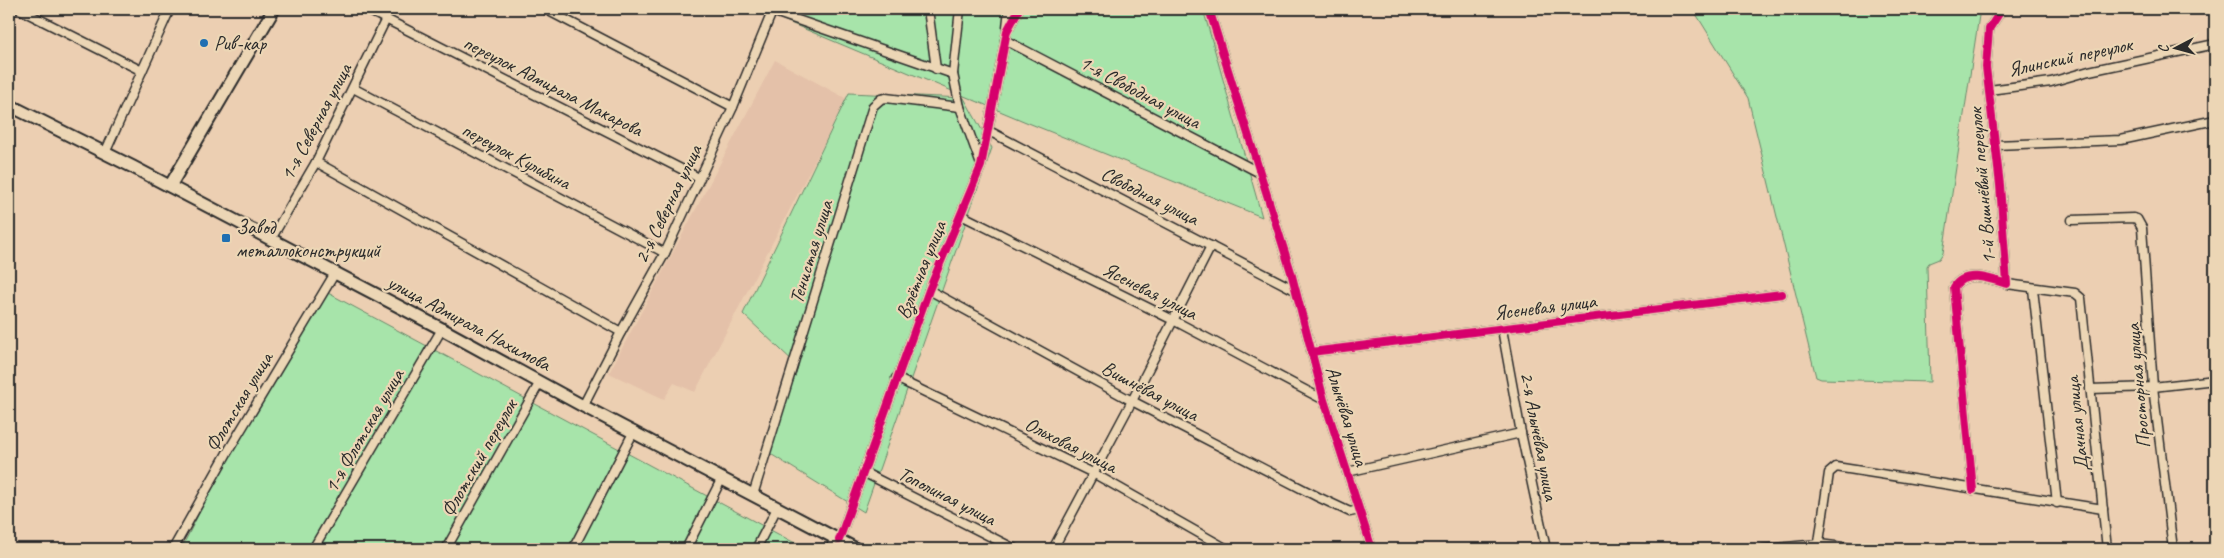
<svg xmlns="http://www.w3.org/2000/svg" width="2224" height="558" viewBox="0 0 2224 558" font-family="Caveat,sans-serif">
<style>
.built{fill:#e4c1a9}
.green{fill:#a7e4aa;stroke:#69886a}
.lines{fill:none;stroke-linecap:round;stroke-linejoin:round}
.street-casing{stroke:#2b2b2b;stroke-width:11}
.secondary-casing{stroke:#2b2b2b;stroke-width:15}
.street{stroke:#ecd6b5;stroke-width:8}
.secondary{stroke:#ecd6b5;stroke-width:11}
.cycleway-casing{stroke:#ecd6b5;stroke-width:11}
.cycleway{stroke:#d6006c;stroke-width:8}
.poi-dot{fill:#1f6fb2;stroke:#ecd6b5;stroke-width:2}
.labels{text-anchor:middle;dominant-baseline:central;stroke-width:4.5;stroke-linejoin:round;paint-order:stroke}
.poi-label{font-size:20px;fill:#2b2b2b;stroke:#ecd6b5;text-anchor:start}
.street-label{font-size:20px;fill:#2b2b2b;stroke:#ecd6b5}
</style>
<rect width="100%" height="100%" fill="#eccfb2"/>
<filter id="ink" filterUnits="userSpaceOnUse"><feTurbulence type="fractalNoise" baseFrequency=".02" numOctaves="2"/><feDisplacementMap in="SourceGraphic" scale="10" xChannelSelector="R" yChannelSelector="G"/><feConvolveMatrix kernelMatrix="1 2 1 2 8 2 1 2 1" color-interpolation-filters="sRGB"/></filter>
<g filter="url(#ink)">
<polygon class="built" points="775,60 847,99 695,392 674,383 664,399 609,373"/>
<g class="green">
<polygon points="757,9 1203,9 1262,217 1026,122"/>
<polygon points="1693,9 1980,9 1943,253 1939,259 1929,263 1927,266 1930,382 1821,379 1816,377 1748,98"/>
<polygon points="849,93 964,98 992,148 864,512 769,453 798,366 743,314"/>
<polygon points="328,293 806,549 181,549 226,460"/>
</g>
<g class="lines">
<defs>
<g id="street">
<polyline points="19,9 142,71"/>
<polyline points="366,9 699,178"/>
<polyline points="545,9 733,107"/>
<polyline points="766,9 953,74 960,107 981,165"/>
<polyline points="928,9 936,69"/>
<polyline points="1209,9 1291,272 1324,400 1372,549"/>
<polyline points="1007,27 1009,9"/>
<polyline points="1005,40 1260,173"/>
<polyline points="953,74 960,9"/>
<polyline points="353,88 665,253"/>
<polyline points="1989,90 2051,82 2089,71 2215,44"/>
<polyline points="989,131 1295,290"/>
<polyline points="1995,145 2121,140 2215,120"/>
<polyline points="105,153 170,9"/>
<polyline points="316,162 621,332"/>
<polyline points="961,215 1173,320 1324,400"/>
<polyline points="2072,220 2133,218 2137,219 2142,228 2153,387 2173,549"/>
<polyline points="271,239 316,162 386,19"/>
<polyline points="2007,284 2075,293 2081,298 2107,549"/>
<polyline points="2033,289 2057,503"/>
<polyline points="929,290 1132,401 1318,497 1350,512 1359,510"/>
<polyline points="1502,329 1521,433 1546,549"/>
<polyline points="1311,352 1782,294"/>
<polyline points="896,378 1093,473 1227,549"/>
<polyline points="2090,389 2153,387 2215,380"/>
<polyline points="583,406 621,332 665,253 733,107 772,12"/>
<polyline points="863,472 1015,549"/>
<polyline points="1347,472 1521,433"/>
<path d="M1973 490 1954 287C1965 269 1991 279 2007 284L2000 185 1986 67 1989 29 2002 9"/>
<polyline points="753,495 873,106 881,99 886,98 960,107"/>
<polyline points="839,540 929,290 981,166 1007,31 1019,9"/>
<polyline points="173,549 227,453 335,273"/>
<polyline points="313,549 442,329"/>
<polyline points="446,549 540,382"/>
<polyline points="573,549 634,431"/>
<polyline points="686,549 722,478"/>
<polyline points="756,549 777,508"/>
<polyline points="830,549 835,538"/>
<polyline points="1053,549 1132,401 1211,246"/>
<polyline points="1763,549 1819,544 1859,549"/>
<polyline points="1818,549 1829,473 1836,467 2103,509"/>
</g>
<g id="secondary">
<polyline points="9,105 133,167 442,329 583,406 856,549"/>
<polyline points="170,186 274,9"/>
</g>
</defs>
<use href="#street" class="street-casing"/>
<use href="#secondary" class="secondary-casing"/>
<use href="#street" class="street"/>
<use href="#secondary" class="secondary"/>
<defs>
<g id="cycleway">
<polyline points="1209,9 1291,272 1324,400 1372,549"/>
<polyline points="1311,352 1782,294"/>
<path d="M1973 490 1954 287C1965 269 1991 279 2007 284L2000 185 1986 67 1989 29 2002 9"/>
<polyline points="839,540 929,290 981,166 1007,31 1019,9"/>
</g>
</defs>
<use href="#cycleway" class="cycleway-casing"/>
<use href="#cycleway" class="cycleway"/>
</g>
</g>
<g class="poi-dot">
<circle cx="204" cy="43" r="5"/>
<rect x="221" y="233" width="10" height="10" rx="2.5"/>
</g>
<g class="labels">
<g class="poi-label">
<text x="214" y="43">Рив-кар</text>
<text x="236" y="227">Завод<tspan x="236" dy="23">металлоконструкций</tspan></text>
</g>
<g class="street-label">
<text transform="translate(2070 57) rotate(-12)">Ялинский переулок</text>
<text transform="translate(553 86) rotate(27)">переулок Адмирала Макарова</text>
<text transform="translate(1140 92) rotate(28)">1-я Свободная улица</text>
<text transform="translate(316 122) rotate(-62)">1-я Северная улица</text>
<text transform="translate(516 156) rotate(28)">переулок Кулибина</text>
<text transform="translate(1982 186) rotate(-95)">1-й Вишнёвый переулок</text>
<text transform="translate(1150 196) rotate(27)">Свободная улица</text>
<text transform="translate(668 204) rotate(-64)">2-я Северная улица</text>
<text transform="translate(811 252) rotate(-73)">Тенистая улица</text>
<text transform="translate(921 270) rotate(-68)">Взлётная улица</text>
<text transform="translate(1150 291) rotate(27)">Ясеневая улица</text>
<text transform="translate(1545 307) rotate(-7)">Ясеневая улица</text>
<text transform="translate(469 323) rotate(28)">улица Адмирала Нахимова</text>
<text transform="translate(2138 386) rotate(-95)">Просторная улица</text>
<text transform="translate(1150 391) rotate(28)">Вишнёвая улица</text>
<text transform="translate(239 402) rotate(-59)">Флотская улица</text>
<text transform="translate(1347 416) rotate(73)">Алычёвая улица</text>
<text transform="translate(2077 424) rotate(-96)">Дачная улица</text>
<text transform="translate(364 431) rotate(-60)">1-я Флотская улица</text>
<text transform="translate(1539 436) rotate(79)">2-я Алычёвая улица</text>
<text transform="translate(1071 445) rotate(27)">Ольховая улица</text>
<text transform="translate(479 458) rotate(-60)">Флотский переулок</text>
<text transform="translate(947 496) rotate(27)">Тополиная улица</text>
</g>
</g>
<rect width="2224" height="558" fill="none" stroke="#ecd6b5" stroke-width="30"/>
<rect x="15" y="15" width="2194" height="528" fill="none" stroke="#2b2b2b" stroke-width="2" filter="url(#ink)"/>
<g transform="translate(2176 48) rotate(264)" stroke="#ecd6b5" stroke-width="4" paint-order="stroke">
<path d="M0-4L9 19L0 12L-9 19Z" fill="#2b2b2b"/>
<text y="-8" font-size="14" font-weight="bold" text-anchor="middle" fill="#2b2b2b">С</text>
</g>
</svg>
